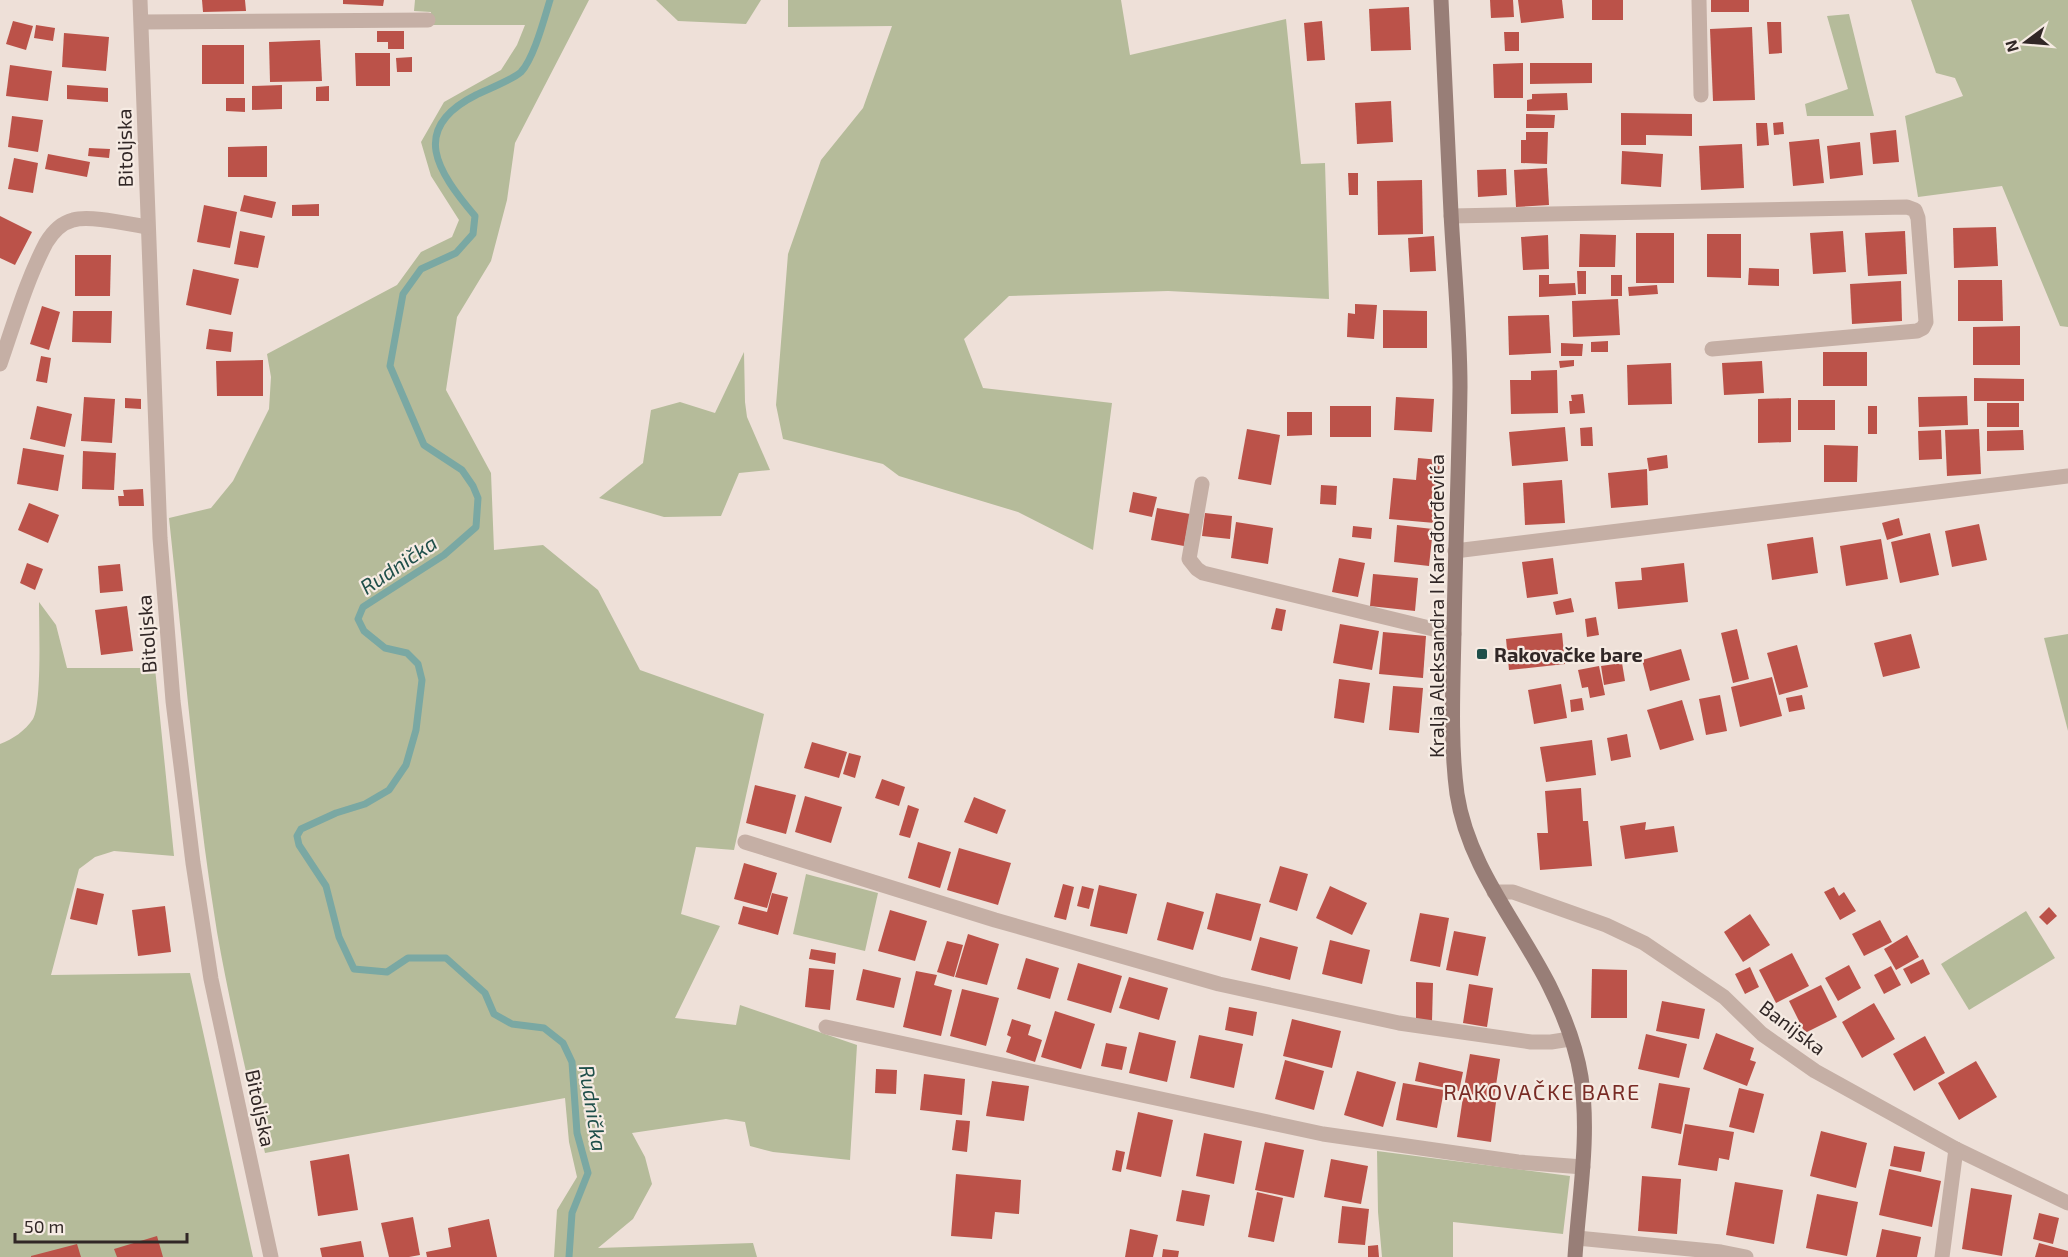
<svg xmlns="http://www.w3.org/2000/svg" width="2068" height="1257" viewBox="0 0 2068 1257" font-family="'Exo 2',sans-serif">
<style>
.green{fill:#b5bb9a}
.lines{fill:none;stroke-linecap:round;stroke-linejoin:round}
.stream{stroke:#7aa8a3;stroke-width:7}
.building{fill:#bb5249}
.street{stroke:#c5afa5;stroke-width:15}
.secondary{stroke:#987e77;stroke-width:15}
.poi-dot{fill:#1f4f4a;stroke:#f6ebe3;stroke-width:2}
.labels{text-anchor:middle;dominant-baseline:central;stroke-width:4.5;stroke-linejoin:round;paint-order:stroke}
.street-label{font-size:20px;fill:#312726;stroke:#f6ebe3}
.poi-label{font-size:20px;font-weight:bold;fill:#312726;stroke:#f6ebe3;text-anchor:start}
.water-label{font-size:21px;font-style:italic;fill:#1f4f4a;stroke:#f6ebe3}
.quarter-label{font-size:22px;letter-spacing:1.5px;fill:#792c26;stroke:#f6ebe3}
</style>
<rect width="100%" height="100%" fill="#eee0d8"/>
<g class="green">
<path d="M415 0H589L515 143 507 200 491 261 457 317 446 390 491 473 494 550 543 545 598 590 640 670 764 714 734 850 696 847 681 914 720 926 675 1018 736 1025 740 1005 857 1045 850 1160 773 1152 750 1146 745 1122 726 1119 632 1133 645 1157 652 1184 633 1219 598 1248 753 1243 757 1257H554L557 1210 577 1177 569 1142 565 1098 265 1153C248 1080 230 1006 217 932 195 795 184 656 169 518L211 508 233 481 269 409 271 377 267 354 397 285 421 252 452 237 459 220 431 176 421 142 444 102 501 70 517 45 525 25H429L431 12 414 11Z"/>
<polygon points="656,0 761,0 746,24 678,21"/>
<polygon points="788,0 1121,0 1130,55 1286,19 1301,164 1325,163 1329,299 1168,291 1009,296 964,339 983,388 1112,403 1093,550 1018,512 899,476 883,464 783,439 776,405 788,254 821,160 863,108 892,26 788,27"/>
<polygon points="1911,0 2068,0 2068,327 2060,326 2002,186 1918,197 1905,116 1963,96 1955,78 1936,73"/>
<polygon points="1849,14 1874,116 1807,116 1805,104 1848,89 1827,16"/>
<polygon points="744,352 745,402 747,417 770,470 739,473 721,516 664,517 599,498 643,463 651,410 680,402 715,413"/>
<path d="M39 602 56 625 67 668H155L174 856 114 851 95 857 79 869 51 975 190 973 253 1257H0V744C13 739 25 731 33 719 42 703 39 625 39 602Z"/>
<polygon points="2068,634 2068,731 2044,638"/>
<polygon points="806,874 878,893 865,951 793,934"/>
<polygon points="2026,911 2055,958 1969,1010 1941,964"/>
<polygon points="1377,1151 1570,1176 1563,1234 1453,1222 1453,1257 1382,1257 1378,1212"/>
</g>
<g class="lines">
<path class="stream" d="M550 0C544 19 534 58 521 72 514 79 486 90 476 95 408 129 438 172 475 216L473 234 456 253 421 269 403 294 390 366 424 445 462 470 473 486 478 498 476 527 444 555 363 607 358 619 364 631 385 648 407 653 418 664 422 680 416 730 406 765 389 790 365 804 336 813 301 829 297 836 299 845 326 886 339 937 354 969 387 972 408 958H446L485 993 494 1014 512 1024 544 1028 563 1043 572 1062 577 1133 588 1173 572 1213 569 1257"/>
</g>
<g class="building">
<polygon points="202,0 245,0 246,11 203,12"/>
<polygon points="343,0 384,0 383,6 343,4"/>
<polygon points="1490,0 1513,0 1514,17 1491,18"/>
<polygon points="1518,0 1562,0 1564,18 1521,23"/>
<rect x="1592" y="0" width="31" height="20"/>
<rect x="1711" y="0" width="38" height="12"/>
<polygon points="1409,7 1411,50 1371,51 1369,9"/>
<polygon points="13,21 33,26 26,50 6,44"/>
<polygon points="1322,21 1325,60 1307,61 1304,23"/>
<polygon points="1767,22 1781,22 1782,53 1769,54"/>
<polygon points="36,25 55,28 53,41 34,38"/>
<polygon points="1752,27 1755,100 1713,101 1710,29"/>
<polygon points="377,31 404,31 404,49 388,49 388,42 377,42"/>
<polygon points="1504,32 1519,32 1519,51 1505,51"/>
<polygon points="64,33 109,37 106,71 62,67"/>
<polygon points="320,40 322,81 270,82 269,42"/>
<rect x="202" y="45" width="42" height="39"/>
<polygon points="355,53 390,53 390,86 356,86"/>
<polygon points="412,57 412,72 397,72 396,58"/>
<polygon points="1523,63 1523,98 1494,98 1493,64"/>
<polygon points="1530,63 1592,63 1592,83 1530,84"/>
<polygon points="10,65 52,71 48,101 6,96"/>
<polygon points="67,85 108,88 108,102 67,99"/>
<polygon points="282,85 282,109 252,110 252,86"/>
<polygon points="329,86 329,101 316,101 316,87"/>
<polygon points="1567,93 1568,110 1527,111 1527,100 1532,99 1532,94"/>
<polygon points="226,98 245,98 245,112 226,111"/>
<polygon points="1391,101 1393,142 1357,144 1355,103"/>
<polygon points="1621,113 1692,114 1692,136 1646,135 1646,145 1621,145"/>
<polygon points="1526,114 1555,115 1554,128 1526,128"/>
<polygon points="12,116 43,120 38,152 8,147"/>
<polygon points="1783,122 1784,134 1774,135 1773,123"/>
<polygon points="1756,123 1767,123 1769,145 1757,146"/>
<polygon points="1896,130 1899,162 1873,164 1870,133"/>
<polygon points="1526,132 1548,132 1547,164 1521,163 1521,140 1526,140"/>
<polygon points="1819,139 1824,183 1793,186 1789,142"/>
<polygon points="1860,142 1863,175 1830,179 1827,146"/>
<polygon points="1742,144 1744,188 1701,190 1699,146"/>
<polygon points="267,146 267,177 228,177 228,147"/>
<polygon points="89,148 110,149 109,158 88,156"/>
<polygon points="1622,151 1663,154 1661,187 1621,184"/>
<polygon points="48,154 90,162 87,177 45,169"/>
<polygon points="14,158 38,163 33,193 8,189"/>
<polygon points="1547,168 1549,205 1516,207 1514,170"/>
<polygon points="1506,169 1507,195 1478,197 1477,170"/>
<polygon points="1348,173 1358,173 1358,195 1349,195"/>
<polygon points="1422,180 1423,234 1378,235 1377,181"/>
<polygon points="244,195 276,202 272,218 240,211"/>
<polygon points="319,204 319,216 292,216 292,205"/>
<polygon points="204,205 237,212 230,248 197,242"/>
<polygon points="0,216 32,232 15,265 0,258"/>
<polygon points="1996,227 1998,266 1954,268 1953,228"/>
<polygon points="240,231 265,236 258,268 234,264"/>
<polygon points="1843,231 1846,272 1813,274 1810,233"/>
<polygon points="1905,231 1907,274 1868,276 1865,233"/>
<rect x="1636" y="233" width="38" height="50"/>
<polygon points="1580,234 1616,235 1615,267 1579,267"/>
<polygon points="1707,234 1741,234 1741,278 1707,277"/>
<polygon points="1548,235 1549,269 1523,270 1521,237"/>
<polygon points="1434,236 1436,271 1410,272 1408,238"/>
<polygon points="75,255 111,255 110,296 75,296"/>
<polygon points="1749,268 1779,269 1779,286 1748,285"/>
<polygon points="193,269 239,279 231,315 186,305"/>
<polygon points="1577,271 1586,271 1586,294 1578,294"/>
<polygon points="1539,275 1549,275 1549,284 1575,283 1576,295 1539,297"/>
<rect x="1611" y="275" width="11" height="21"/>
<polygon points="1958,280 2002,280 2003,321 1958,321"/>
<polygon points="1901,281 1902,321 1852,324 1850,284"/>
<polygon points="1657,285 1658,294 1629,296 1628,287"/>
<polygon points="1618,299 1620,335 1573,337 1572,301"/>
<polygon points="1355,304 1377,305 1374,339 1347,337 1348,313 1355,314"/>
<polygon points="42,306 60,312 49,350 30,344"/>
<polygon points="1383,310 1427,311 1427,348 1383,348"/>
<polygon points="73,311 112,311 111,343 72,342"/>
<polygon points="1549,315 1551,353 1509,355 1508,316"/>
<polygon points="2020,326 2020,365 1973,365 1973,327"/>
<polygon points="209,329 233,332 231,352 206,349"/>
<polygon points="1608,341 1608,352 1591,352 1591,342"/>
<polygon points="1561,343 1583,344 1582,356 1561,356"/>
<rect x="1823" y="352" width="44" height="34"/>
<polygon points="41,356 51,358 47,383 36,381"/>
<polygon points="263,360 263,396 217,396 216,361"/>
<polygon points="1574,360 1574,366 1560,368 1559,361"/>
<polygon points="1762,361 1764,393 1724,395 1722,363"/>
<polygon points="1671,363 1672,404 1628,405 1627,365"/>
<polygon points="1557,370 1558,413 1511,414 1510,380 1531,380 1531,371"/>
<polygon points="1974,378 2024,379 2024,401 1974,401"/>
<polygon points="1583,394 1585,413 1570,414 1569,401 1572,401 1571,395"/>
<polygon points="1967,396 1968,425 1919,427 1918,397"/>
<polygon points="84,397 115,399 112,443 81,441"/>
<polygon points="1396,397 1434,399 1432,432 1394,430"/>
<polygon points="125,398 141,399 141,409 125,408"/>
<polygon points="1791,398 1791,442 1758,443 1758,399"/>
<rect x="1798" y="400" width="37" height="30"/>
<rect x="1987" y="403" width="32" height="24"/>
<polygon points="37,406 72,414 65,447 30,439"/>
<rect x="1330" y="406" width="41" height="31"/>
<rect x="1868" y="406" width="9" height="28"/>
<polygon points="1287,412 1312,412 1312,435 1287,436"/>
<polygon points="1565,427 1568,461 1512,466 1509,432"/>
<polygon points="1592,427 1593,446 1581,446 1580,428"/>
<polygon points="1247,429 1280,435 1271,485 1238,479"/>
<polygon points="1979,429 1981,474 1947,476 1945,430"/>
<polygon points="1941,430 1942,459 1919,460 1918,431"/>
<polygon points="2023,430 2024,450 1987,451 1987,431"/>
<polygon points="1824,445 1858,446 1857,482 1824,482"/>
<polygon points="23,448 64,455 58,491 17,484"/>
<polygon points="83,451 116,453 114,490 82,489"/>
<polygon points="1667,455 1668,468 1649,471 1647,458"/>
<polygon points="1418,458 1440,460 1435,523 1389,519 1393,478 1416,480"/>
<polygon points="1647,469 1648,505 1611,508 1608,473"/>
<polygon points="1562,480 1565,523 1525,525 1523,483"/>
<polygon points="1321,485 1337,486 1336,505 1320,504"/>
<polygon points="143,489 144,506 119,506 118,496 124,496 123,490"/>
<polygon points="1133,492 1157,497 1152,517 1129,512"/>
<polygon points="29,503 59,515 48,543 18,530"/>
<polygon points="1157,508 1190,514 1184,546 1151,540"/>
<polygon points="1205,513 1232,516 1230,539 1202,536"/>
<polygon points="1899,518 1903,535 1887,540 1882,523"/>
<polygon points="1236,522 1273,528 1268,564 1231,558"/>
<polygon points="1979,524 1987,560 1952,567 1945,531"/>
<polygon points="1397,525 1433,529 1429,566 1394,562"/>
<polygon points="1353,526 1372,528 1371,539 1352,537"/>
<polygon points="1930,533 1939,575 1900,583 1891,542"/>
<polygon points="1813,537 1818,573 1772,580 1767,544"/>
<polygon points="1881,539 1888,579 1846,586 1840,546"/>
<polygon points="1339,558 1365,563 1358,597 1332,592"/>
<polygon points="1553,558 1558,594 1527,598 1522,562"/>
<polygon points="27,563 43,569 35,590 20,583"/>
<polygon points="1684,563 1688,602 1618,609 1615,582 1642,580 1641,568"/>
<polygon points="120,564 123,591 100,593 98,566"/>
<polygon points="1373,574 1418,578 1415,611 1370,606"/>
<polygon points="1571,598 1574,612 1556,615 1553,602"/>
<polygon points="127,606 133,651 101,655 95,610"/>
<polygon points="1276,608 1286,610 1282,631 1271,629"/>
<polygon points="1596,617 1599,635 1587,637 1585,619"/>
<polygon points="1340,624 1379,631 1372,670 1333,663"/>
<polygon points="1737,629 1749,679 1733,683 1721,633"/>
<polygon points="1383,632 1426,636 1423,678 1379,674"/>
<polygon points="1562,633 1565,664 1509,670 1506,639"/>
<polygon points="1911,634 1920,668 1883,677 1874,643"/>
<polygon points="1797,645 1808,687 1779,695 1767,653"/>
<polygon points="1681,649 1690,680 1650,691 1642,660"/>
<polygon points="1622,663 1625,681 1604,685 1601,666"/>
<polygon points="1599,666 1605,695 1590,698 1588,687 1582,688 1578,670"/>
<polygon points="1772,677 1782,716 1740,727 1731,687"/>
<polygon points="1339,679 1370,683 1364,723 1334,718"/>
<polygon points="1561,684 1567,718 1534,724 1528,690"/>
<polygon points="1393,686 1423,688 1419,733 1389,730"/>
<polygon points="1720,695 1727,731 1706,735 1699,699"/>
<polygon points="1802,695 1805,709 1789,712 1786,698"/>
<polygon points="1582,698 1584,710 1571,712 1570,700"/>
<polygon points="1682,700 1694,740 1660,750 1647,710"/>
<polygon points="1627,734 1631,757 1611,761 1607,738"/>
<polygon points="1592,740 1596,775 1546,782 1540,747"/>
<polygon points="812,742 847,752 839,778 804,768"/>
<polygon points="849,753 861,756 855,778 843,774"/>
<polygon points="882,779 905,787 899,806 875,798"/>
<polygon points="755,785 796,795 786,834 746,823"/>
<polygon points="1581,788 1583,821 1588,821 1592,866 1540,870 1537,833 1548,833 1545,791"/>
<polygon points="805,796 842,807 831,843 795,832"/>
<polygon points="974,797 1006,810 997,834 964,822"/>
<polygon points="908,805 919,809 910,838 899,835"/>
<polygon points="1646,822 1645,830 1674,826 1678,852 1625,859 1620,826"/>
<polygon points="918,842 951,852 940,888 908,878"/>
<polygon points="959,848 1011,863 998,905 947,890"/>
<polygon points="744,863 777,873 767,908 734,899"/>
<polygon points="1280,866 1308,874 1297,911 1269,902"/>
<polygon points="1063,884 1074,887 1066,920 1054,917"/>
<polygon points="1099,885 1137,894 1127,934 1090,926"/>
<polygon points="1082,886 1094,889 1089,909 1077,906"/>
<polygon points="1330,886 1367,903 1352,935 1316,918"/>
<polygon points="1834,887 1839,896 1844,892 1856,911 1840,920 1824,892"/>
<polygon points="77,888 104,894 97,925 70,919"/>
<polygon points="772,893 788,897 778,935 738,924 743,906 767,912"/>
<polygon points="1216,893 1261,904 1251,941 1207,929"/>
<polygon points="1167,902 1204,912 1193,950 1157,940"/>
<polygon points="165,906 171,952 138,956 132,910"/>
<polygon points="2049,907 2057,916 2047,925 2039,917"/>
<polygon points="890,910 927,921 915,961 878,951"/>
<polygon points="1420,913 1449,918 1440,967 1410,961"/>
<polygon points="1750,914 1770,945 1743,962 1724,932"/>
<polygon points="1880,920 1892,942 1864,956 1852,934"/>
<polygon points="1454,931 1486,937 1478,976 1446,970"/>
<polygon points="968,934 999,944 987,985 955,977"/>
<polygon points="1907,935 1919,957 1896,970 1884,949"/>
<polygon points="1260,937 1298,947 1290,980 1251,970"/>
<polygon points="1330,940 1370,950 1362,984 1322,974"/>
<polygon points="947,941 963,945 954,977 937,972"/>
<polygon points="811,949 836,953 835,964 809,959"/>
<polygon points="1792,953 1809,986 1776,1003 1759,970"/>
<polygon points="1026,958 1059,968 1050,999 1017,989"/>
<polygon points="1923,959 1930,974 1911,984 1903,969"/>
<polygon points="1078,963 1122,976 1111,1013 1067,1000"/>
<polygon points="1849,965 1861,988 1838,1001 1825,978"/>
<polygon points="1891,966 1901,985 1884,994 1874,975"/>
<polygon points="1750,967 1759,987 1745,994 1735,974"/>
<polygon points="809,968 834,970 830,1010 805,1007"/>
<polygon points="863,969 901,978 894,1008 856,1000"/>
<polygon points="1592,969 1627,970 1627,1018 1591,1018"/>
<polygon points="916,971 937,975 934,985 952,990 941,1036 903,1027"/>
<polygon points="1129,977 1168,988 1159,1020 1119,1008"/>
<polygon points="1416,982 1433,983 1432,1021 1416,1020"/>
<polygon points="1469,984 1493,988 1487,1027 1463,1023"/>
<polygon points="1821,985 1837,1017 1805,1033 1789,1001"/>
<polygon points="962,989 999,998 986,1046 950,1036"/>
<polygon points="1662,1001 1705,1009 1699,1039 1656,1031"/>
<polygon points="1874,1003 1895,1039 1862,1058 1842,1022"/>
<polygon points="1229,1007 1257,1012 1253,1036 1225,1030"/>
<polygon points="1055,1011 1095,1024 1081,1069 1041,1057"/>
<polygon points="1012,1019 1031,1025 1028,1035 1042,1040 1035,1062 1006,1052 1011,1037 1007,1035"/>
<polygon points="1292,1019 1341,1031 1332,1068 1283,1056"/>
<polygon points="1139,1032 1176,1041 1167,1082 1129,1073"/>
<polygon points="1716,1033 1754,1048 1750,1060 1756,1062 1747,1086 1703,1069"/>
<polygon points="1646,1034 1687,1044 1679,1078 1638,1069"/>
<polygon points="1199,1035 1243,1044 1234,1088 1190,1078"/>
<polygon points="1925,1036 1945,1073 1914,1091 1893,1054"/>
<polygon points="1106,1043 1127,1047 1122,1070 1101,1066"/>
<polygon points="1470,1054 1500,1059 1494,1098 1463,1093"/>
<polygon points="1285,1060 1324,1071 1314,1110 1275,1099"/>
<polygon points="1976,1061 1997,1097 1959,1120 1938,1083"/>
<polygon points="1419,1062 1463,1072 1459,1091 1415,1081"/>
<polygon points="876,1069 897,1070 896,1094 875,1093"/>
<polygon points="1357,1071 1396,1082 1383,1127 1344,1115"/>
<polygon points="924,1074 965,1079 962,1115 920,1110"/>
<polygon points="992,1081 1029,1086 1024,1121 986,1116"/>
<polygon points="1403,1083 1444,1090 1437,1128 1396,1120"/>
<polygon points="1659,1083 1690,1088 1681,1134 1651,1128"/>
<polygon points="1739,1088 1764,1094 1754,1133 1729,1127"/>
<polygon points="1463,1097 1496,1102 1491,1142 1457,1137"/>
<polygon points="1138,1112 1173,1120 1161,1177 1126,1169"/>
<polygon points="956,1120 970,1121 967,1152 952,1150"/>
<polygon points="1685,1124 1734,1132 1729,1160 1719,1158 1717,1171 1678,1165"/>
<polygon points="1821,1131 1867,1143 1856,1188 1810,1176"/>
<polygon points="1204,1133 1242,1141 1234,1184 1196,1176"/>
<polygon points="1265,1142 1304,1150 1294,1198 1255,1190"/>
<polygon points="1894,1146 1925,1152 1921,1172 1890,1166"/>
<polygon points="1116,1150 1125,1152 1121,1172 1112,1170"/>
<polygon points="349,1154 358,1210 318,1216 310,1161"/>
<polygon points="1331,1159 1368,1166 1361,1204 1324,1197"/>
<polygon points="1889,1169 1941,1181 1932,1227 1879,1215"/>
<polygon points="956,1174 1021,1180 1019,1214 995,1212 992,1239 951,1236"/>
<polygon points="1642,1176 1681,1179 1677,1234 1638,1231"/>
<polygon points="1735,1182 1783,1190 1774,1244 1726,1235"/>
<polygon points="1971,1188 2012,1195 2002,1256 1962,1249"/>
<polygon points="1182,1190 1210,1195 1204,1226 1176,1221"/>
<polygon points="1257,1192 1283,1198 1274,1242 1248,1237"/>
<polygon points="1817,1194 1858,1202 1847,1256 1806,1248"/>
<polygon points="1342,1206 1369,1209 1365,1245 1338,1243"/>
<polygon points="2039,1213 2059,1218 2053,1244 2033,1239"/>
<polygon points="413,1217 420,1255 409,1257 389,1257 381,1223"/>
<polygon points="489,1219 497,1257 427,1257 426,1252 451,1247 448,1228"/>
<polygon points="1130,1229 1158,1235 1153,1257 1125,1257"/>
<polygon points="1882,1229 1921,1237 1917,1257 1876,1257"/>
<polygon points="157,1236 163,1257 117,1257 114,1249"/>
<polygon points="361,1241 364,1257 322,1257 320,1248"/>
<polygon points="2039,1243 2068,1251 2068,1257 2035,1257"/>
<polygon points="77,1244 81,1257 31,1257 31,1256"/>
<polygon points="1378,1245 1379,1257 1368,1257 1368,1246"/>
<polygon points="1163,1249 1179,1251 1178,1257 1162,1257"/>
</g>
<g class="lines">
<g class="street">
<polyline points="140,0 160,538 173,701 193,863 211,979 271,1257"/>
<polyline points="1699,0 1701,95"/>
<polyline points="142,22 428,20"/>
<polyline points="1451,216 1907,207 1915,210 1918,218 1926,322 1923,328 1917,331 1712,349"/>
<path d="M0 364C14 324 26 281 46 243 52 233 61 223 73 220 90 215 128 224 147 227"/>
<polyline points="1202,484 1189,559 1197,569 1203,573 1454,634"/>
<polyline points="1455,551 2068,476"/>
<polyline points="745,842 995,920 1219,984 1399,1023 1531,1042 1551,1042 1570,1039"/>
<polyline points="1494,892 1513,892 1606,925 1644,943 1724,997 1762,1034 1815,1071 1956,1149 2068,1203"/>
<polyline points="826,1027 1323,1134 1518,1162 1583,1167"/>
<polyline points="1577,1238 1721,1252 1746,1257"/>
<polyline points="1942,1257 1956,1149"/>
</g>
<path class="secondary" d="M1441 0C1444 71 1447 142 1451 213 1454 271 1460 329 1460 387 1459 469 1455 551 1454 633 1453 686 1450 742 1457 794 1468 866 1517 922 1549 985 1563 1013 1576 1046 1581 1077 1590 1136 1579 1197 1575 1257"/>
</g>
<rect class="poi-dot" x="1476" y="648" width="12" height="12" rx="3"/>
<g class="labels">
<g class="street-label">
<text transform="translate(124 148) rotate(-91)">Bitoljska</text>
<text transform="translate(1436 606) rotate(-90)">Kralja Aleksandra I Karađorđevića</text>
<text transform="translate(146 634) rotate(-94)">Bitoljska</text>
<text transform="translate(1793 1027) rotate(37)">Banijska</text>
<text transform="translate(261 1108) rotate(78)">Bitoljska</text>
</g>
<g class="poi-label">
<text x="1494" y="654">Rakovačke bare</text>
</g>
<g class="water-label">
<text transform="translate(398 564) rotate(-34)">Rudnička</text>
<text transform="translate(594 1108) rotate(81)">Rudnička</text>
</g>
<g class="quarter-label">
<text x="1542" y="1091">RAKOVAČKE BARE</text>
</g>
</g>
<g transform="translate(2026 42) rotate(254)" stroke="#f6ebe3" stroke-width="4.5" paint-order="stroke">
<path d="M0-4.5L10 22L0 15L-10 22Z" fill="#312726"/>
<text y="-9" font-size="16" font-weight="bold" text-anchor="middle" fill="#312726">N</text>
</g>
<path d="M15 1233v9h172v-9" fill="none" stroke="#312726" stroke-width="3"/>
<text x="24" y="1233" font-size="18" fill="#312726" stroke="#f6ebe3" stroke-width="4.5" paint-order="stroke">50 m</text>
</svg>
